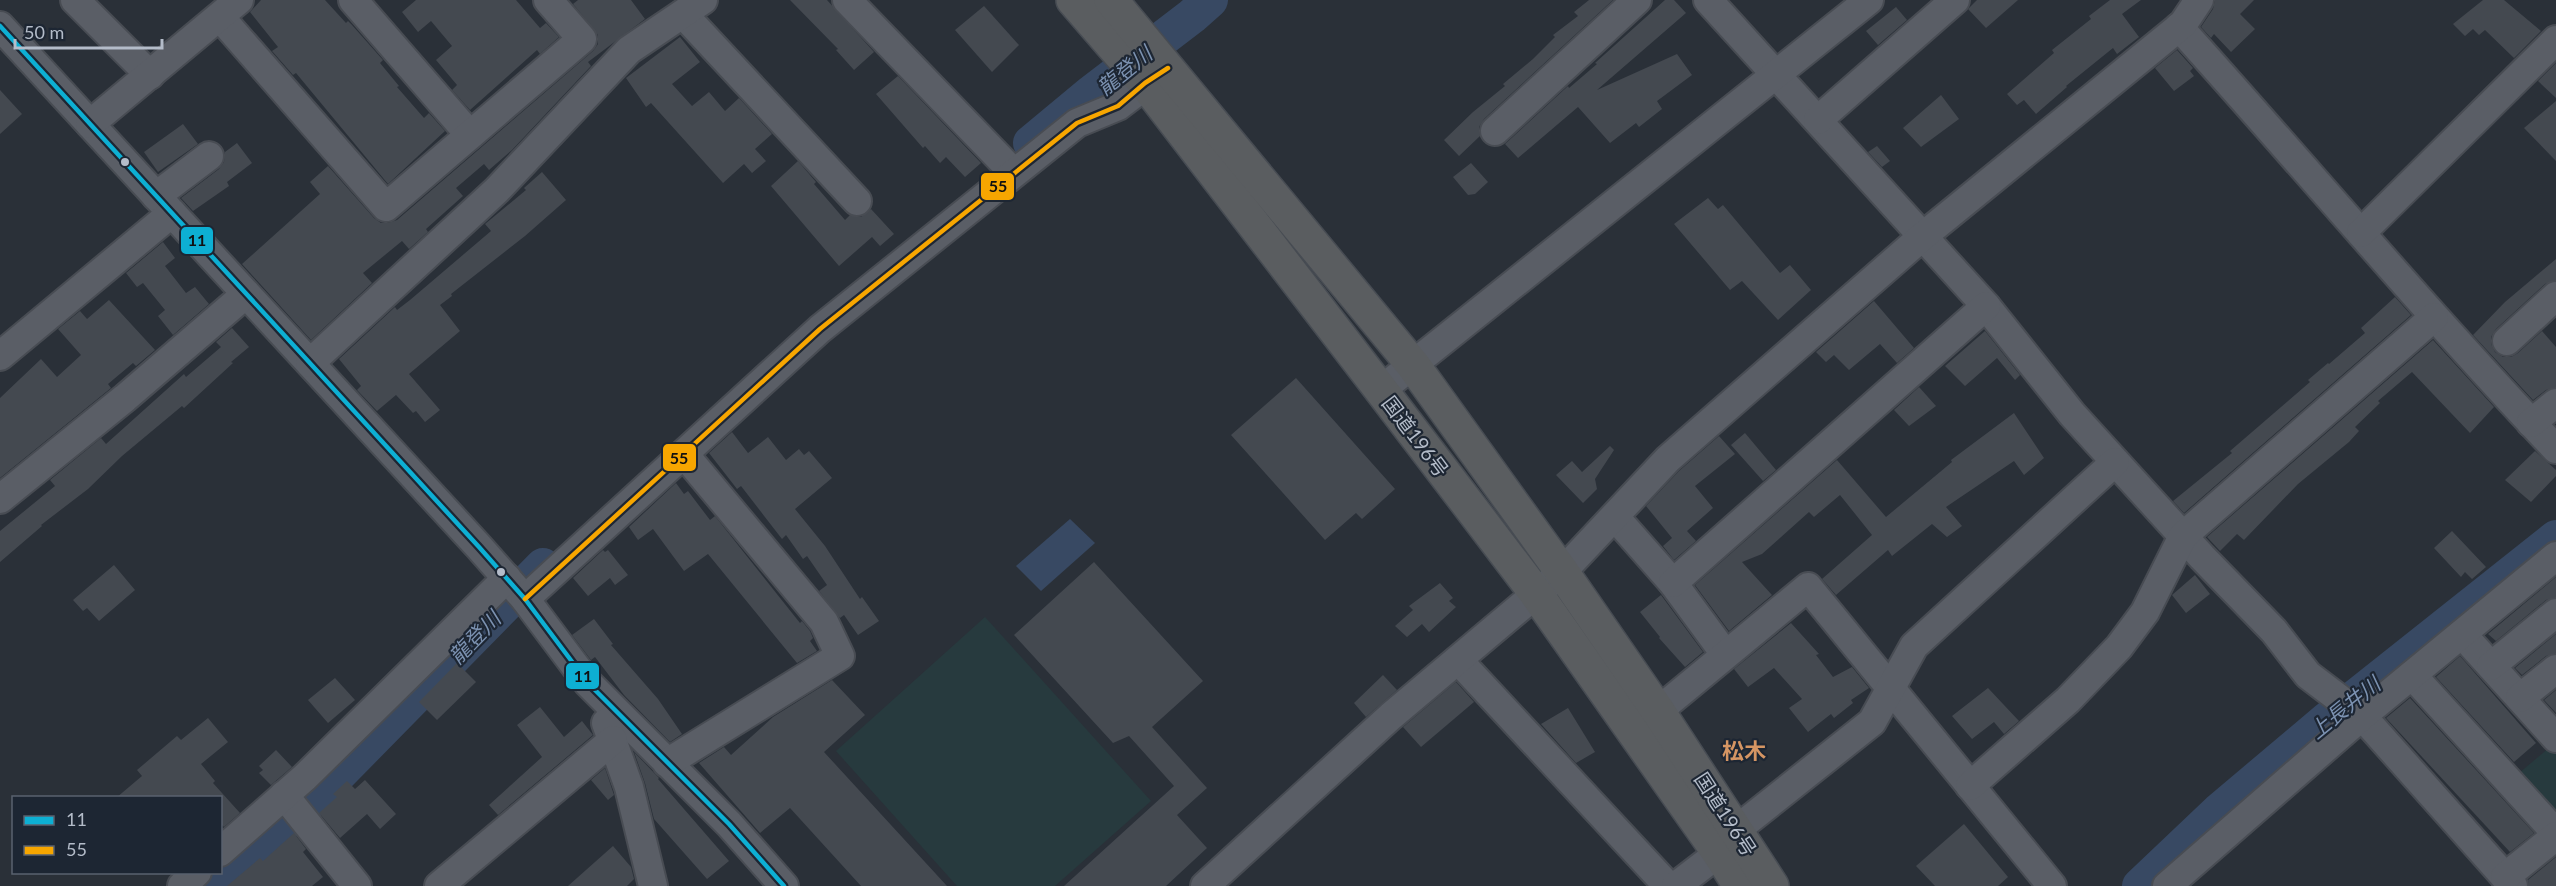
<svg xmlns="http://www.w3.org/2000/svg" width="2556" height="886" viewBox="0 0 2556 886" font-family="Lato,'Noto Sans JP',sans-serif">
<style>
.green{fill:#273a3e}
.water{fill:#384963}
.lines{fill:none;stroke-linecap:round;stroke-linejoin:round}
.river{stroke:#384963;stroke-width:36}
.building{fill:#444950}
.minor-casing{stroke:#484c53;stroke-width:32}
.highway-casing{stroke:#474c53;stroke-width:36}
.minor{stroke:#5a5e66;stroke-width:28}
.highway{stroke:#5a5d60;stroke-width:33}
.bus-1-casing{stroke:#1d2633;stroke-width:9}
.bus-2-casing{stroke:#1d2633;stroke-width:9}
.bus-1{stroke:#0dafd3;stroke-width:4.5}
.bus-2{stroke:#f7a600;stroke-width:4.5}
.bus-dot{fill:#b4bcc9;stroke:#1d2633;stroke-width:2}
.labels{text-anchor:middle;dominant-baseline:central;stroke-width:4.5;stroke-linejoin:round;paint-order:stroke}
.street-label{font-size:20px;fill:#b4bcc9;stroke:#1d2633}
.water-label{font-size:21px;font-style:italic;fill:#7c92b1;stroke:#1d2633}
.quarter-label{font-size:22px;font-weight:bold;fill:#d59563;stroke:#1d2633}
.line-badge{stroke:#1d2633;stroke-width:2}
.pale-badge-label{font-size:16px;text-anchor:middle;font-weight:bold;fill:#111}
</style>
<rect width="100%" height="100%" fill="#2a3038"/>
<g class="green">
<polygon points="985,617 1151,801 1055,886 957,886 836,751"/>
<polygon points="2550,747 2556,754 2556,828 2512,779"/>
</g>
<polygon class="water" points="1070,519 1095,543 1041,591 1016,566"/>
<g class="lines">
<g class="river">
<polyline points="1031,143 1090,94 1192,16 1210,0"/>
<polyline points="211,886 324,789 543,566"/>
<polyline points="2140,886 2219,811 2328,719 2556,538"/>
</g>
</g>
<g class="building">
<polygon points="261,0 325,0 346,23 348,21 352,25 383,60 380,63 399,86 397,87 424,118 429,113 445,131 388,184 296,73 293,75 272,51 278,47 250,12"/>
<polygon points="416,0 516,0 540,28 546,23 559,37 540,54 537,50 470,110 452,90 457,85 436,60 452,46 431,21 418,32 402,12"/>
<polygon points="578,0 631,0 645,19 588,62 591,66 512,150 489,170 484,164 456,188 463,196 426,229 428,232 409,249 402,241 363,273 372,283 311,340 242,264 320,194 310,182 328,166 374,218 381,223 388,223 397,220 593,51 598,44 598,35 573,4"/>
<polygon points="790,0 827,0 874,52 854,70 836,50 838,49"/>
<polygon points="1589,0 1613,0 1484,119 1479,127 1480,136 1459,156 1444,140 1473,112 1505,86 1503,84 1533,59 1555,37 1553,35 1578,16 1574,12"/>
<polygon points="1665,0 1674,0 1686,13 1597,90 1677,54 1692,75 1657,101 1662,109 1639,127 1636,123 1610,143 1578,107 1518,158 1505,144 1568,86 1569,88 1597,64 1595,63"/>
<polygon points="1977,0 2018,0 1986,28 1968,9"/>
<polygon points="2110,0 2141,0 2122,14 2139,37 2117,54 2113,48 2066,86 2067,87 2036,114 2024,100 2017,105 2007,94 2054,53 2052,50 2091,19 2089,16"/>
<polygon points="2215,0 2254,0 2240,14 2255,29 2231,52 2214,34 2211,38 2201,27 2213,9"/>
<polygon points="2483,0 2504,0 2541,31 2514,58 2485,30 2479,35 2473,29 2465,36 2453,24"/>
<polygon points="984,6 1019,45 992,72 955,30"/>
<polygon points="1896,7 1907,20 1878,45 1866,31"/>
<polygon points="680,37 700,62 672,84 692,106 709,92 725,111 739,98 772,134 755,149 766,161 752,173 744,164 723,183 651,103 646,107 626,78"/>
<polygon points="2177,50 2193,68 2190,71 2194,76 2174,91 2155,68"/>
<polygon points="2556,63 2556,98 2538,81"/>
<polygon points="898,76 981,163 965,177 946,157 940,163 925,146 923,148 876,94"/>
<polygon points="0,90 22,114 0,134"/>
<polygon points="1941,95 1959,119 1921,147 1903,128"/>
<polygon points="2556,101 2556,161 2524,128"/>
<polygon points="183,124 198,144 158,172 144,152"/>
<polygon points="237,143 252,163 227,182 229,186 193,211 181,198 219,169 224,162 225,152"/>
<polygon points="1877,146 1890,161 1882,167 1868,152"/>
<polygon points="798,161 816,182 814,184 845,220 850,215 861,217 871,209 894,234 880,246 872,237 839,266 771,186"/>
<polygon points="1471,163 1488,182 1475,194 1468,195 1453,177"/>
<polygon points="542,172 566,200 525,236 451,294 452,296 440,305 460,331 409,374 440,410 425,422 416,411 413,413 396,395 377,411 357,390 361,386 339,359 395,307 397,310 410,300 491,231 485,224 526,190 524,188"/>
<polygon points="1708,198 1718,209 1723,205 1780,273 1790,265 1811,290 1778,320 1742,281 1730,290 1674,224"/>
<polygon points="163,242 175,258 165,266 186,293 195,287 209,304 173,335 158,316 165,310 143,283 137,287 126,273"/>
<polygon points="2556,259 2556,280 2545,284 2496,329 2491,337 2491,344 2495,352 2503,357 2511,357 2518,353 2542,331 2556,347 2556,387 2546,390 2533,400 2473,335 2505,302"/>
<polygon points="2395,297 2411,315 2184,513 2173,501 2232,453 2230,451 2310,382 2308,380 2328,363 2329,364 2365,333 2361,328"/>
<polygon points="109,300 155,350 136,366 133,363 108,384 111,388 0,478 0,398 41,359 57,377 81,355 58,329 80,311 87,319"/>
<polygon points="1874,301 1914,348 1897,363 1880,344 1849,370 1834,355 1826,362 1816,352"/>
<polygon points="232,328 249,347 231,362 233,363 184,408 182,406 122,456 88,489 41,525 42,526 0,562 0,531 55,486 50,480 101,438 106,444 184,374 186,377 221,347 216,342"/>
<polygon points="1985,331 2020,375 2015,380 1997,358 1965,386 1945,366"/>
<polygon points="2433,340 2494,407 2470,433 2412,372 2378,401 2380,403 2355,427 2359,431 2349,442 2298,484 2244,540 2237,534 2220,551 2207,537"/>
<polygon points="1296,378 1395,489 1362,519 1356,513 1325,540 1231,435"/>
<polygon points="1919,387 1936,406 1909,426 1894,410"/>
<polygon points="2014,413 2044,458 2024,475 2014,461 1946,507 1962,526 1947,537 1932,524 1892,556 1888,550 1836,595 1822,579 1872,535 1840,495 1814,517 1809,512 1762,554 1742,562 1772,595 1729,631 1695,585 1837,460 1886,517 1952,462 1951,460"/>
<polygon points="732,432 748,453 768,437 786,460 799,449 804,455 809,451 832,478 795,509 825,546 860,599 862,597 879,621 858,635 844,615 840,618 819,591 827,585 807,556 803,559 786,535 782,539 741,486 737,489 709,453"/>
<polygon points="1745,433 1776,470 1763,481 1731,445"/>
<polygon points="1719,436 1735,454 1695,486 1713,508 1687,531 1696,541 1674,560 1663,546 1672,538 1646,506 1679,471"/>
<polygon points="1610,446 1614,450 1595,479 1597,489 1583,503 1556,475 1572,461 1582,472"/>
<polygon points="2535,451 2556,470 2556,476 2531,502 2505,480"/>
<polygon points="676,483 684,494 688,491 710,520 715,516 800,623 802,621 810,631 813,638 810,641 817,651 797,663 708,554 684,571 653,529 638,540 629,527"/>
<polygon points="2452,531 2486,567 2472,579 2465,572 2461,577 2434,548"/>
<polygon points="603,550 605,552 608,550 628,575 615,585 610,578 588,596 573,578"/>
<polygon points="1094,562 1203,681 1152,727 1207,788 1177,815 1207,848 1166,886 1064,886 1174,786 1129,736 1113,743 1014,635"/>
<polygon points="114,565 135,590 99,621 87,608 83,611 73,600"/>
<polygon points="2195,575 2210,594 2186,613 2172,595"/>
<polygon points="2556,577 2556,597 2546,600 2496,641 2488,634"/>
<polygon points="1440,583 1453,598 1449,601 1456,607 1429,632 1422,624 1407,637 1395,626 1413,610 1409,606"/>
<polygon points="1661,595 1703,652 1685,667 1659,638 1660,637 1640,612"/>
<polygon points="594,619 613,644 611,645 658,699 682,734 670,742 624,695 595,657 591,660 572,635"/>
<polygon points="1791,623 1819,654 1816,655 1833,677 1852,667 1869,688 1851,700 1853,703 1834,718 1831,714 1808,732 1789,708 1802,699 1774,668 1748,687 1734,669"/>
<polygon points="2556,634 2556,653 2546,656 2522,675 2515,668"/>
<polygon points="2460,656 2536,743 2514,762 2436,677"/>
<polygon points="457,663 476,682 437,720 419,702"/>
<polygon points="1383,675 1397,690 1366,717 1354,703"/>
<polygon points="335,678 355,700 328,723 308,700"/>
<polygon points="832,680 865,715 824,752 947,886 861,886 790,808 760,833 699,763 724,747 731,755 773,717"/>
<polygon points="1456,682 1474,702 1421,747 1403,727"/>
<polygon points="1988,688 2019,721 2004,734 1994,722 1972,739 1952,716"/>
<polygon points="2556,690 2556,713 2544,700"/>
<polygon points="2410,698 2534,833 2510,852 2386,718"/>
<polygon points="540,707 564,737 582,721 593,735 498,815 489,805 542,757 517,725"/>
<polygon points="1568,708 1595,752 1576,763 1541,724"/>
<polygon points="208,718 228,742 201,764 215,781 213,783 240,813 224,827 220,823 220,798 116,798 142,776 137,770 177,736 181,740"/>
<polygon points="276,750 292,767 271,785 259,773 263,770 259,766"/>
<polygon points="634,752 659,778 658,779 729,861 707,879 654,819 645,783"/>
<polygon points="605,768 614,795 608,800 591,780"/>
<polygon points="365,780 396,814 380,829 367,814 340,838 319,813 337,797 333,794 347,781 355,789"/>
<polygon points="1964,824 2008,877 1998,886 1935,886 1916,866"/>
<polygon points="294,833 306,849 303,852 323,877 312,886 227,886 260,858 263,861"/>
<polygon points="613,846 631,867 634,879 627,886 568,886"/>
<polygon points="2556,857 2556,886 2529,886 2528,880"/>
</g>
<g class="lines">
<defs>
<g id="minor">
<polyline points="75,0 150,75"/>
<polyline points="353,0 470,135"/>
<polyline points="847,0 1013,172"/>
<polyline points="1708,0 1986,306 2072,414 2202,557 2274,631 2308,675 2362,716 2513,886"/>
<polyline points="683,14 857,201"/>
<polyline points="220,17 386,207 582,39 548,0"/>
<polyline points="0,26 479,547 525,599 588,683 729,824 784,886"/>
<path d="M2179 27C2305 167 2426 312 2556 449"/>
<polyline points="1818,120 1955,0"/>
<polyline points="90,124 239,0"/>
<polyline points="1495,131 1637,0"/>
<polyline points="156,196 209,156"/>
<polyline points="2361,233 2556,40"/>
<polyline points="2507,341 2556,296"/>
<polyline points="0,356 172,213"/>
<polyline points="310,363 497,190 629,50 703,0"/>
<polyline points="1381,390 1869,0"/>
<polyline points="2531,423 2556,403"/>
<polyline points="0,499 125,398 246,294"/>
<polyline points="1615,517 1673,583 1725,654"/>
<polyline points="1673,583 1986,306"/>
<polyline points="525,599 820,329 1077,123 1118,106 1164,71"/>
<polyline points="2462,634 2556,738"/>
<polyline points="1458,660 1668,886"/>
<polyline points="2491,666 2556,613"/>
<polyline points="2412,675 2556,833"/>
<polyline points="2520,698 2556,669"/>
<polyline points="1658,711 1808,587 2052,886"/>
<polyline points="606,723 629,787 653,886"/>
<polyline points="667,763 840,656 824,622 684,454"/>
<polyline points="1970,786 2068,700 2119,647 2145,612 2183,536 2434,317"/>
<polyline points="284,795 357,886"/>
<polyline points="1736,830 1872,722 1914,646 2115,462"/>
<polyline points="220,852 305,777 507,578"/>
<polyline points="2505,877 2556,836"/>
<polyline points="182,886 197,872"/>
<polyline points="439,886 613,740"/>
<polyline points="1205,886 1391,716 1562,572 1668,459 1923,236 2183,24 2199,0"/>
<polyline points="1676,886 1719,853"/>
<polyline points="2167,886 2362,716 2556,556"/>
</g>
<g id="highway">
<polyline points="1073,0 1145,83 1381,390 1535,592 1719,853 1740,886"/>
<polyline points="1111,0 1413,365 1562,572 1658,711 1772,886"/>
</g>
</defs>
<use href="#minor" class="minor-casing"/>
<use href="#highway" class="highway-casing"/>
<use href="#minor" class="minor"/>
<use href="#highway" class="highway"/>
<defs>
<polyline id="bus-1" points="0,26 479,547 525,599 588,683 729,824 784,886"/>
<polyline id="bus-2" points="525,599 820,329 1077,123 1118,106 1145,83 1168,68"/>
</defs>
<use href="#bus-1" class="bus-1-casing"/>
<use href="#bus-2" class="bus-2-casing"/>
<use href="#bus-1" class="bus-1"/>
<use href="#bus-2" class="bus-2"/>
</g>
<g class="bus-dot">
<circle cx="125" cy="162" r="5"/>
<circle cx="501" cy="572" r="5"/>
</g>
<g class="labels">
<g class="street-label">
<text transform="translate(1416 436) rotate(53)">国道196号</text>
<text transform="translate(1726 814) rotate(57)">国道196号</text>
</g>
<g class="water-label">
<text transform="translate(1124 70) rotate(-39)">龍登川</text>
<text transform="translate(474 637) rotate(-46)">龍登川</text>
<text transform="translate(2344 707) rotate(-39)">上長井川</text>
</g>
<g class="quarter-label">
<text x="1744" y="750">松木</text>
</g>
</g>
<g class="line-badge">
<rect x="980" y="172" width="35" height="29" rx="6" fill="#f7a600"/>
<rect x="180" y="226" width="34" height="29" rx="6" fill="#0dafd3"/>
<rect x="662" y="443" width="35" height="29" rx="6" fill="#f7a600"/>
<rect x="565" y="662" width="35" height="28" rx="6" fill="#0dafd3"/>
</g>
<g class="pale-badge-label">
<text x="998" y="192">55</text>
<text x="197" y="246">11</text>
<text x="679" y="464">55</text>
<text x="583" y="682">11</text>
</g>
<rect x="12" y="796" width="210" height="78" fill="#1d2633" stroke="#59626f" stroke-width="1.5"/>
<rect x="24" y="816" width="30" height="9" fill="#0dafd3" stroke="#59626f" stroke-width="1.5"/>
<text x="66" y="826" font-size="18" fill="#b4bcc9">11</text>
<rect x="24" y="846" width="30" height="9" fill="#f7a600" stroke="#59626f" stroke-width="1.5"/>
<text x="66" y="856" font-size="18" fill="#b4bcc9">55</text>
<path d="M15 39v9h147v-9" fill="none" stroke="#b4bcc9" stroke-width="3"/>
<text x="24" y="39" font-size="18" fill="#b4bcc9" stroke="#1d2633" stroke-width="4.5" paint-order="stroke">50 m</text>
</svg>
